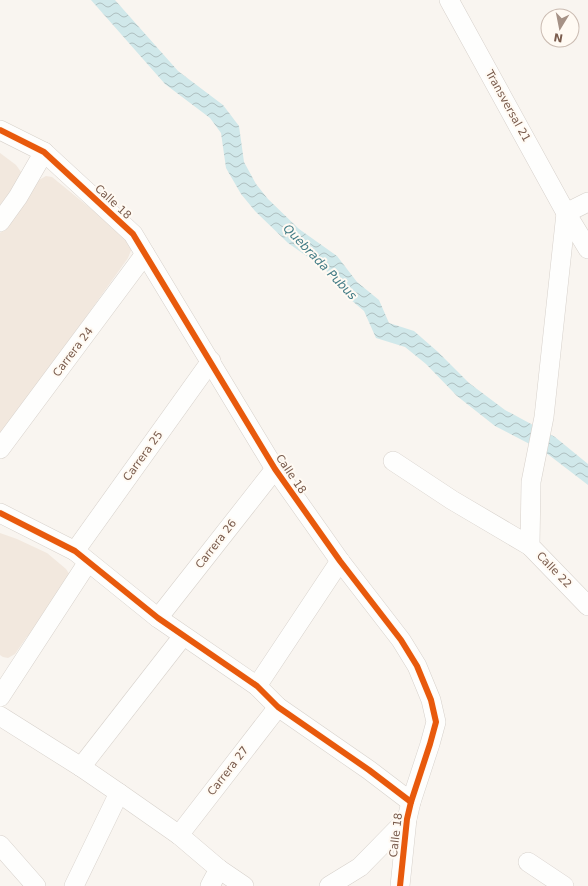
<svg xmlns="http://www.w3.org/2000/svg" width="588" height="886" viewBox="0 0 588 886" font-family="'DejaVu Sans',sans-serif">
<style>
.residential{fill:#f2e8de}
.water{fill:url(#water-waves)}
.lines{fill:none;stroke-linecap:round;stroke-linejoin:round}
.minor-casing{stroke:#d7d1cb;stroke-width:20}
.minor{stroke:#fefefd;stroke-width:19}
.cycleway-casing{stroke:#fffaf3;stroke-width:8}
.cycleway{stroke:#e8590c;stroke-width:6}
.labels{text-anchor:middle;dominant-baseline:central;stroke-width:4;stroke-linejoin:round;paint-order:stroke}
.street-label{font-size:11px;fill:#7a5c4d;stroke:#fffaf3}
.water-label{font-size:12px;font-style:italic;fill:#437c86;stroke:#fffaf3}
</style>
<defs>
<pattern id="water-waves" width="16" height="10" patternUnits="userSpaceOnUse"><rect width="16" height="10" fill="#d0e8ea"/><path d="M0 5q4-4 8 0t8 0" fill="none" stroke="#aebfc0"/></pattern>
</defs>
<rect width="100%" height="100%" fill="#f9f5f0"/>
<g class="residential">
<polygon points="0,153 16,165 21,172 20,179 0,205"/>
<polygon points="46,176 52,177 128,239 132,248 128,258 0,437 0,233 39,180"/>
<polygon points="0,533 17,539 47,553 66,569 70,575 50,612 26,638 15,654 8,658 3,657 0,655"/>
</g>
<polygon class="water" points="91,0 115,0 178,71 223,105 239,126 244,162 256,184 268,199 299,229 337,256 357,282 379,300 389,323 414,331 438,352 469,383 505,410 555,437 588,464 588,485 545,452 495,426 457,396 426,364 405,347 376,338 364,311 344,294 325,269 288,243 255,211 241,194 226,168 221,133 210,118 165,84"/>
<g class="lines">
<defs>
<g id="minor">
<polyline points="449,0 566,213 588,249"/>
<polyline points="0,130 44,152 133,234 275,469 340,561 401,640 417,666 431,700 436,722 430,744 411,802 407,819 400,886"/>
<polyline points="566,213 544,417 531,482 530,546 588,606"/>
<polyline points="566,213 588,202"/>
<polyline points="0,222 18,197 44,152"/>
<polyline points="0,449 145,254"/>
<polyline points="393,461 452,500 530,546"/>
<polyline points="0,513 75,551 158,618 257,686 278,707 369,770 411,802"/>
<polyline points="75,551 211,361"/>
<polyline points="158,618 275,469"/>
<polyline points="257,686 340,561"/>
<polyline points="0,697 88,562"/>
<polyline points="0,716 81,767 119,793 179,835 219,869 244,886"/>
<polyline points="81,767 183,636"/>
<polyline points="179,835 278,707"/>
<polyline points="0,845 36,886"/>
<polyline points="528,862 564,886"/>
<polyline points="74,886 119,793"/>
<polyline points="210,886 219,869"/>
<polyline points="329,886 360,867 407,819"/>
</g>
</defs>
<use href="#minor" class="minor-casing"/>
<use href="#minor" class="minor"/>
<defs>
<g id="cycleway">
<polyline points="0,130 44,152 133,234 275,469 340,561 401,640 417,666 431,700 436,722 430,744 411,802 407,819 400,886"/>
<polyline points="0,513 75,551 158,618 257,686 278,707 369,770 411,802"/>
</g>
</defs>
<use href="#cycleway" class="cycleway-casing"/>
<use href="#cycleway" class="cycleway"/>
</g>
<g class="labels">
<g class="street-label">
<text transform="translate(508 106) rotate(61)">Transversal 21</text>
<text transform="translate(113 202) rotate(43)">Calle 18</text>
<text transform="translate(73 352) rotate(-53)">Carrera 24</text>
<text transform="translate(143 456) rotate(-54)">Carrera 25</text>
<text transform="translate(291 474) rotate(56)">Calle 18</text>
<text transform="translate(216 544) rotate(-52)">Carrera 26</text>
<text transform="translate(554 570) rotate(46)">Calle 22</text>
<text transform="translate(228 771) rotate(-52)">Carrera 27</text>
<text transform="translate(396 835) rotate(-83)">Calle 18</text>
</g>
<g class="water-label">
<text transform="translate(320 262) rotate(46)">Quebrada Pubus</text>
</g>
</g>
<g transform="translate(560 28) rotate(190)"><circle r="19" fill="#fffaf3" stroke="#cabbb1"/>
<path d="M0-3L7 15L0 10L-7 15Z" fill="#a69286"/>
<text y="-6" font-size="11" font-weight="bold" text-anchor="middle" fill="#7a5c4d">N</text>
</g>
</svg>
